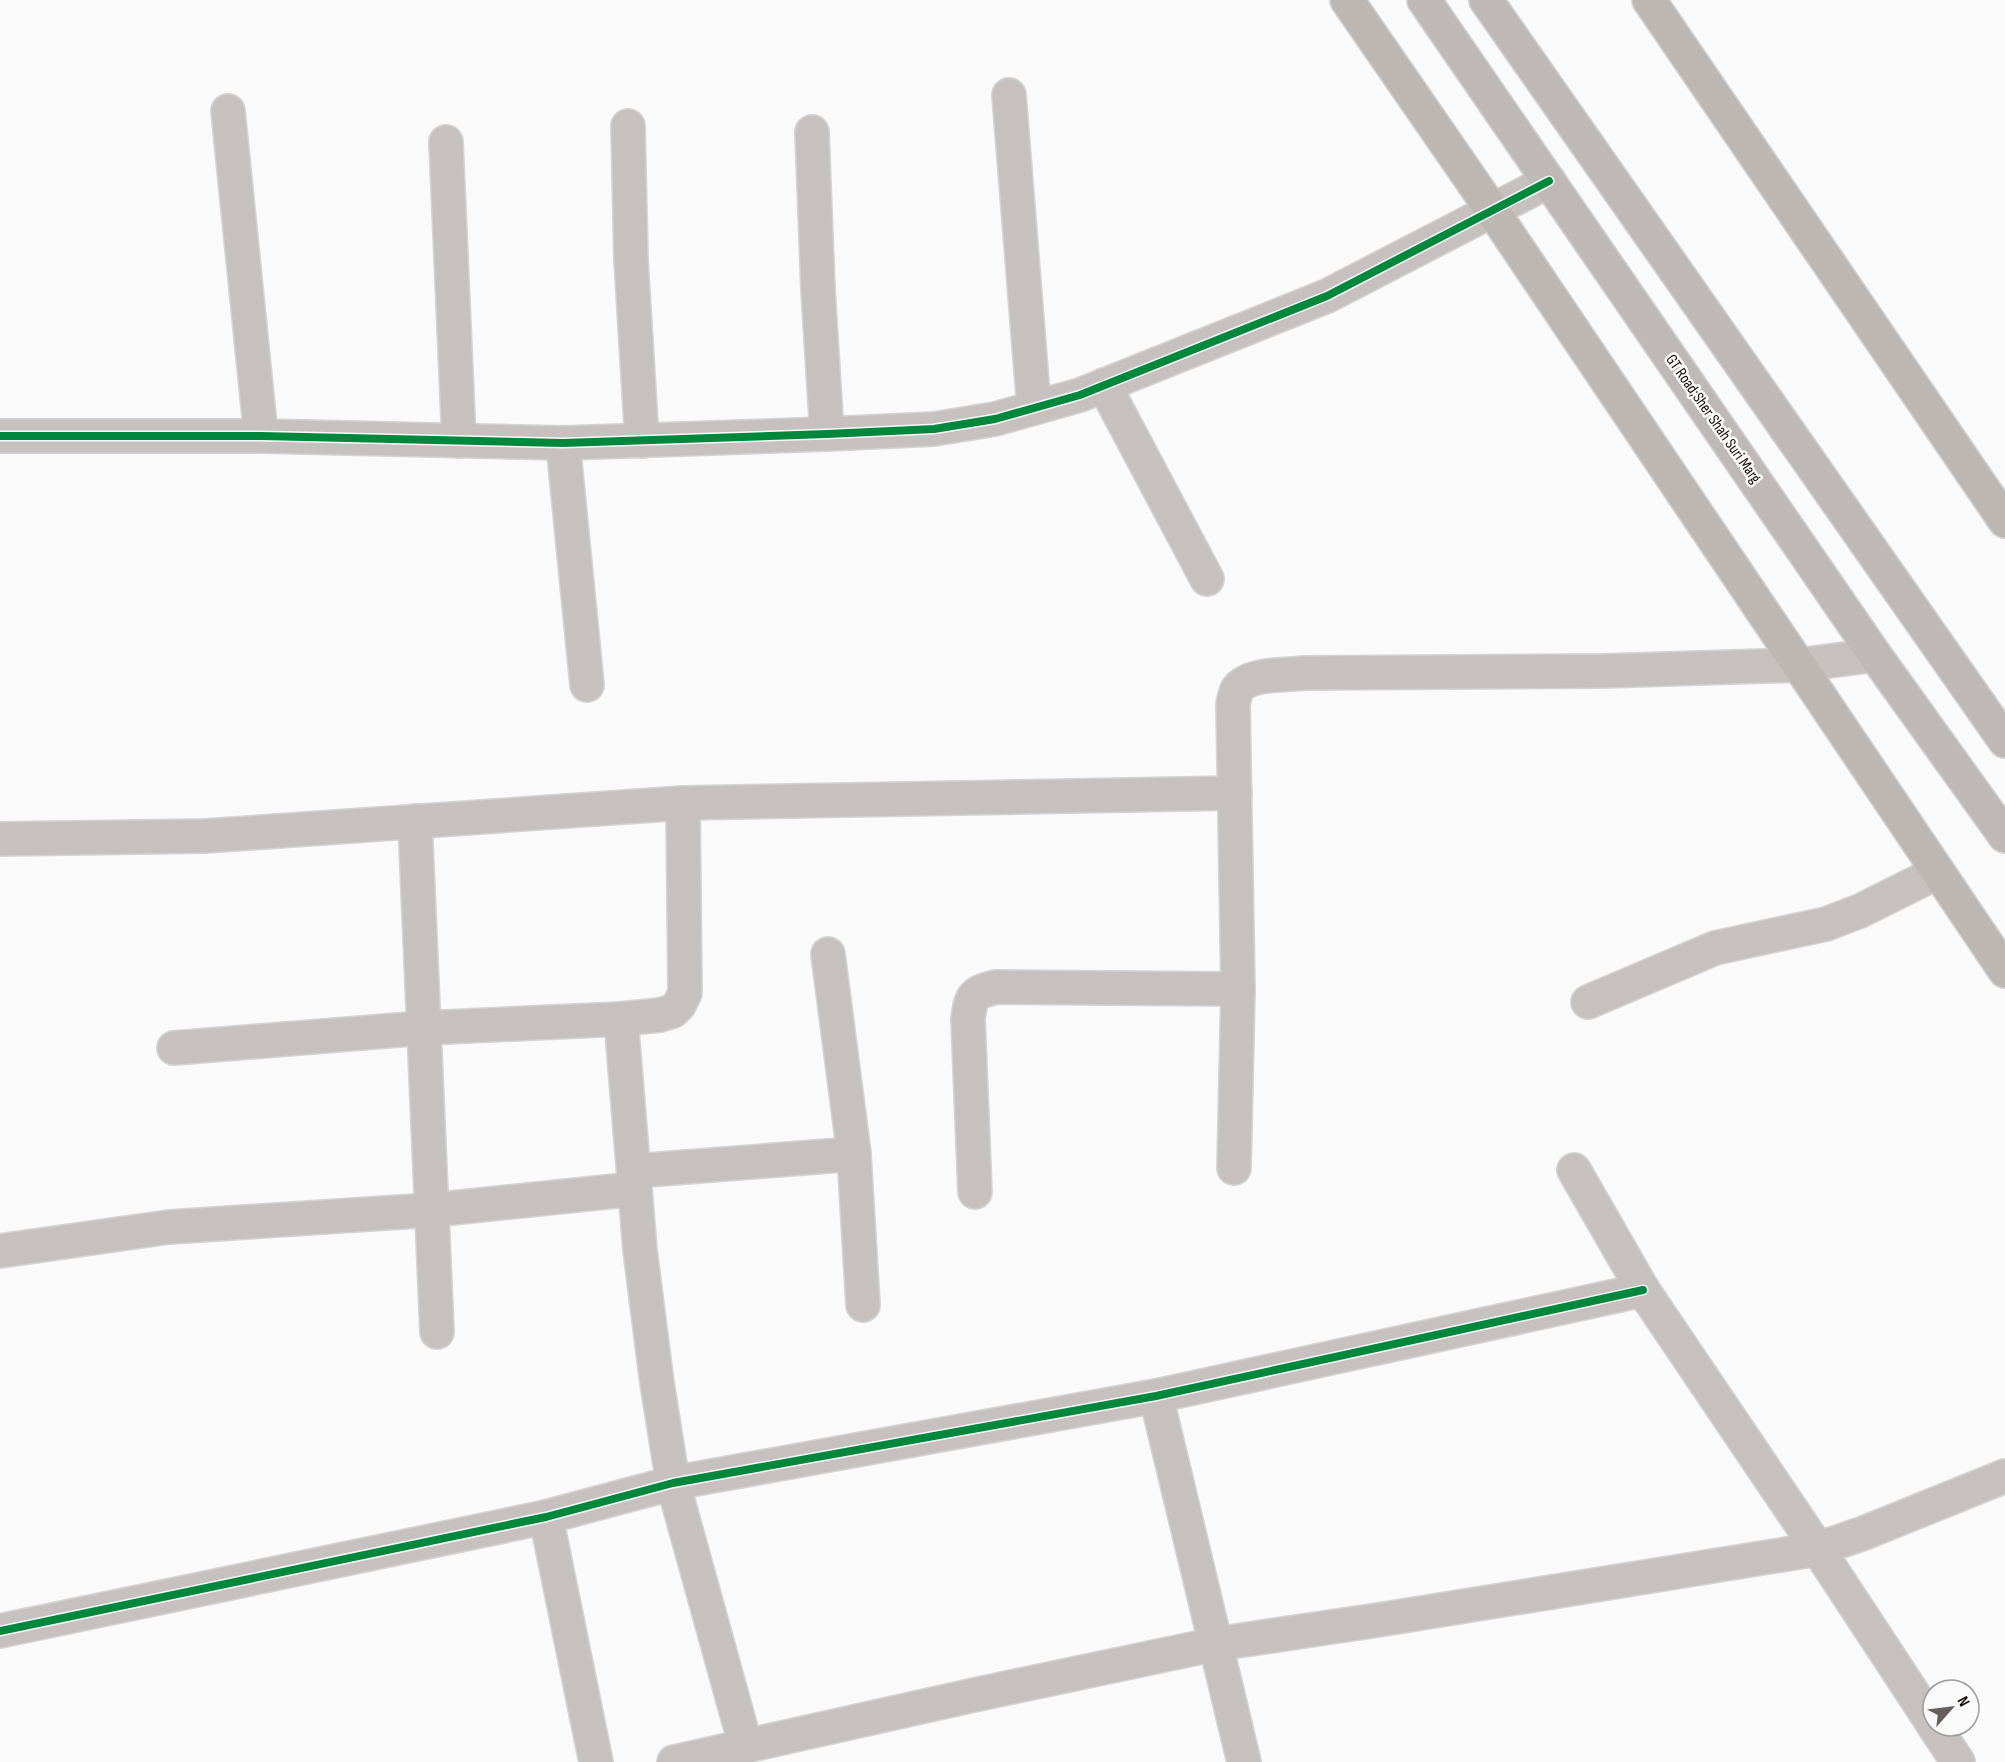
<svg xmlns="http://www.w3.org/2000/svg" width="2005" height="1762" viewBox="0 0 2005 1762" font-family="'Sofia Sans Condensed',sans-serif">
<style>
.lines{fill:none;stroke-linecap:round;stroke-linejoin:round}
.street-casing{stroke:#d5d4d3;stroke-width:36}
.secondary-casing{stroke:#d5d4d3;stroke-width:36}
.primary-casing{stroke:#d5d4d3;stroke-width:36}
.street{stroke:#c6c1be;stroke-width:33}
.secondary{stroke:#bcb7b3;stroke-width:33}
.primary{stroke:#beb9b6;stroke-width:33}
.cycleway-casing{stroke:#fafafa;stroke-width:11}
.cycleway{stroke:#00873e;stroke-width:8}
.labels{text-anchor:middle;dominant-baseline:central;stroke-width:5;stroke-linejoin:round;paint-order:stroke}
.street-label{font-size:16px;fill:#150a08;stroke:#fafafa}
</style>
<rect width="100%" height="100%" fill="#fafafa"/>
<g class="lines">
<defs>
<g id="street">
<polyline points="1009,95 1034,408"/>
<polyline points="228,111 261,436"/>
<polyline points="628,126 631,260 642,441"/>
<polyline points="812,132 818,290 827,434"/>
<polyline points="446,142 459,441"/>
<polyline points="1104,385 1207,579"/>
<polyline points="0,436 261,436 563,443 827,434 934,429 995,419 1080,395 1327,296 1549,181"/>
<polyline points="563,443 587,685"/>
<polyline points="415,821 437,1332"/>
<polyline points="0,839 205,836 683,803 1235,793"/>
<polyline points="828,954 854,1154 863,1305"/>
<polyline points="1588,1002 1715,948 1826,924 1860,911 1938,872"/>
<polyline points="621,1019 640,1250 657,1383 673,1483 746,1747"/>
<polyline points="174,1048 423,1028 621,1019 660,1015 673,1011 679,1005 685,993 683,803"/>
<path d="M1234 1168 1238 989 1233 704C1234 700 1235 694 1237 690 1247 673 1287 675 1305 673L1602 671 1799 665 1875 655"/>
<polyline points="1574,1170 1643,1290 1818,1549 1933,1724"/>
<polyline points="634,1171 854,1154"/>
<path d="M975 1192 968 1019C971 995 973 993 996 987L1238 989"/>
<polyline points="0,1251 169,1227 432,1210 635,1189"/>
<polyline points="1156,1396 1244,1762"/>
<polyline points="546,1517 596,1762"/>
<polyline points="0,1631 546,1517 673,1483 1156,1396 1643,1290"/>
<polyline points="1934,1726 1958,1762"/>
<polyline points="674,1762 974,1695 1216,1644 1378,1620 1818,1549 1864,1533 2005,1476"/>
</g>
<g id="secondary">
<polyline points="1347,0 1492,210 2005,971"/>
<polyline points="1649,0 2005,521"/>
</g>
<g id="primary">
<polyline points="1424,0 1875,655 2005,836"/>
<polyline points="1486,0 2005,741"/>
</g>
</defs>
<use href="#street" class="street-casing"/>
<use href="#secondary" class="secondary-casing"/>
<use href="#primary" class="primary-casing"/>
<use href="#street" class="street"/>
<use href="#secondary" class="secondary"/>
<use href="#primary" class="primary"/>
<defs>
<g id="cycleway">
<polyline points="0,436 261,436 563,443 827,434 934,429 995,419 1080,395 1327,296 1549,181"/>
<polyline points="0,1631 546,1517 673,1483 1156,1396 1643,1290"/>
</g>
</defs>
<use href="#cycleway" class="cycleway-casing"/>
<use href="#cycleway" class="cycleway"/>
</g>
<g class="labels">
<g class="street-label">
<text transform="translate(1713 419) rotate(55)">GT Road;Sher Shah Suri Marg</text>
</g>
</g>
<g transform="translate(1951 1708) rotate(62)"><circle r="28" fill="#fafafa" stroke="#9e9a99" stroke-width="1.5"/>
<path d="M0-4.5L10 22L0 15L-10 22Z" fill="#655e5d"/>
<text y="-9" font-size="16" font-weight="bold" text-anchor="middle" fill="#150a08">N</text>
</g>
</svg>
